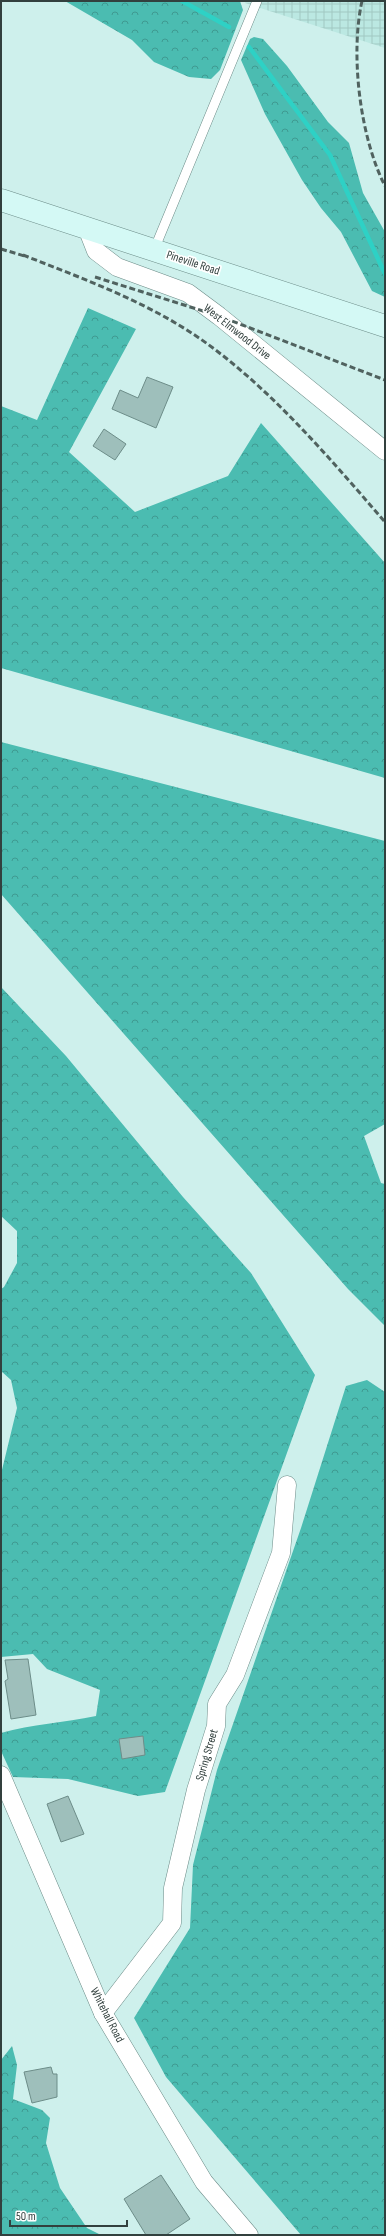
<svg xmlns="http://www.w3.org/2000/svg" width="386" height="2236" viewBox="0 0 386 2236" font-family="'Sofia Sans Condensed',sans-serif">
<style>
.industrial{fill:url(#industrial-grid)}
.forest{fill:url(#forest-crowns)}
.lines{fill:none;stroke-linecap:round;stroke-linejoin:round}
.stream{stroke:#2ed1c5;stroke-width:4.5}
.building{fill:#9ebfbb;stroke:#6d8d89}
.service-casing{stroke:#6c8c88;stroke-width:10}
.minor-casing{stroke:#6c8c88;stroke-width:19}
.secondary-casing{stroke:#6c8c88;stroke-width:23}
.service{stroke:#fff;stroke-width:9}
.minor{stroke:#fff;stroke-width:18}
.secondary{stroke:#d4f9f5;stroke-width:22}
.rail{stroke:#50625f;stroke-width:3;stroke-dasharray:6 3;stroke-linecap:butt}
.labels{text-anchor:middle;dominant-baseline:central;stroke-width:3.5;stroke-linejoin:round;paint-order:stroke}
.street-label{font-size:12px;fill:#32403e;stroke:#fff}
</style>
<defs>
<pattern id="industrial-grid" width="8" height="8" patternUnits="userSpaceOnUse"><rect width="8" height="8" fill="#bbe8e2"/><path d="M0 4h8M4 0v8" fill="none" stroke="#a1c8c3"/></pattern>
<pattern id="forest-crowns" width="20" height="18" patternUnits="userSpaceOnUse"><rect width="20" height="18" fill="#4bbcb1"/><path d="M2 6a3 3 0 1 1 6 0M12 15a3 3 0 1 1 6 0" fill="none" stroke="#3f9a91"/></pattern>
</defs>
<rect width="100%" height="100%" fill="#cef0ec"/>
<polygon class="industrial" points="246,1 385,1 385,48 245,3"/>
<g class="forest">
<polygon points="65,1 240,1 243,10 220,70 211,79 189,77 154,62 132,40"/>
<polygon points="254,37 263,39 287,66 328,122 349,143 363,193 385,232 385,297 372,291 341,232 321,208 302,180 265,114 241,60 250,39"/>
<polygon points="88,308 136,329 69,452 135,512 228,476 261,423 385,563 385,778 1,668 1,406 37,420"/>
<polygon points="1,742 385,841 385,1124 364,1136 381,1183 385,1184 385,1326 348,1289 1,894"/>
<path d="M1 987 66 1056 183 1197 251 1273 315 1375 165 1792 138 1796 68 1779 13 1777 1 1751V1733C32 1724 64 1723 96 1716L100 1690 47 1669 33 1654 1 1657V1474L17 1408 11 1380 1 1371V1289L4 1287 17 1263V1231L1 1216Z"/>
<polygon points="367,1380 385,1392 385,2235 301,2235 166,2077 134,2018 190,1928 193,1865 217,1770 301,1528 346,1386"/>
<polygon points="12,2046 17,2065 13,2099 42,2110 50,2118 46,2143 60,2188 87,2228 101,2235 1,2235 1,2060"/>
</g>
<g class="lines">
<g class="stream">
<polyline points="182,1 229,27"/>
<polyline points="249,47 330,155 385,274"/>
</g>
</g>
<g class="building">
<polygon points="147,377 173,387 156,428 112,409 120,390 138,398"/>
<polygon points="104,429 126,444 115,460 93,446"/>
<polygon points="28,1659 36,1715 11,1719 5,1681 8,1679 5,1660"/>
<polygon points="143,1736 145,1755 122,1759 119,1739"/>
<polygon points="68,1796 84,1834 61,1842 47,1804"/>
<polygon points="51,2067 53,2074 57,2074 57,2097 32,2103 24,2072"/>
<polygon points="161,2175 190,2219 166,2235 146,2235 124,2199"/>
</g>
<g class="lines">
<defs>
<polyline id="service" points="154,250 257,1"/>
<g id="minor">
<polyline points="87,228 96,251 117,267 188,293 219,316 385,451"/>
<polyline points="1,1775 103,2013 204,2182 249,2235"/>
<polyline points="103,2013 172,1923 173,1888 196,1790 216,1726 217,1704 235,1675 281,1553 287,1485"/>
</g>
<polyline id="secondary" points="1,200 385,326"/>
</defs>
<use href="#service" class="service-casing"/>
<use href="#minor" class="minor-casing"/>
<use href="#secondary" class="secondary-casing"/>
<use href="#service" class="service"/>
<use href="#minor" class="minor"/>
<use href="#secondary" class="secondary"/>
<g class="rail">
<path d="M362 1C350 55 360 137 385 186"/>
<polyline points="1,249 28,257"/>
<path d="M23 255C89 281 156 305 213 348 278 397 332 461 385 522"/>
<polyline points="95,277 219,316 385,380"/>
</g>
</g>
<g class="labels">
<g class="street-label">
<text transform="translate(193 263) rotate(18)">Pineville Road</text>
<text transform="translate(237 332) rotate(38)">West Elmwood Drive</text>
<text transform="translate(207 1755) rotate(-74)">Spring Street</text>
<text transform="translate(107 2015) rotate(63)">Whitehall Road</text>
</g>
</g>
<rect width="386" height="2236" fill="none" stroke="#32403e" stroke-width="4"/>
<path d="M10 2220v6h117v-6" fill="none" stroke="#32403e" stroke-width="2"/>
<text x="16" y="2220" font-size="12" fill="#32403e" stroke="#ffffff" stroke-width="3" paint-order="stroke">50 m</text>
</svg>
